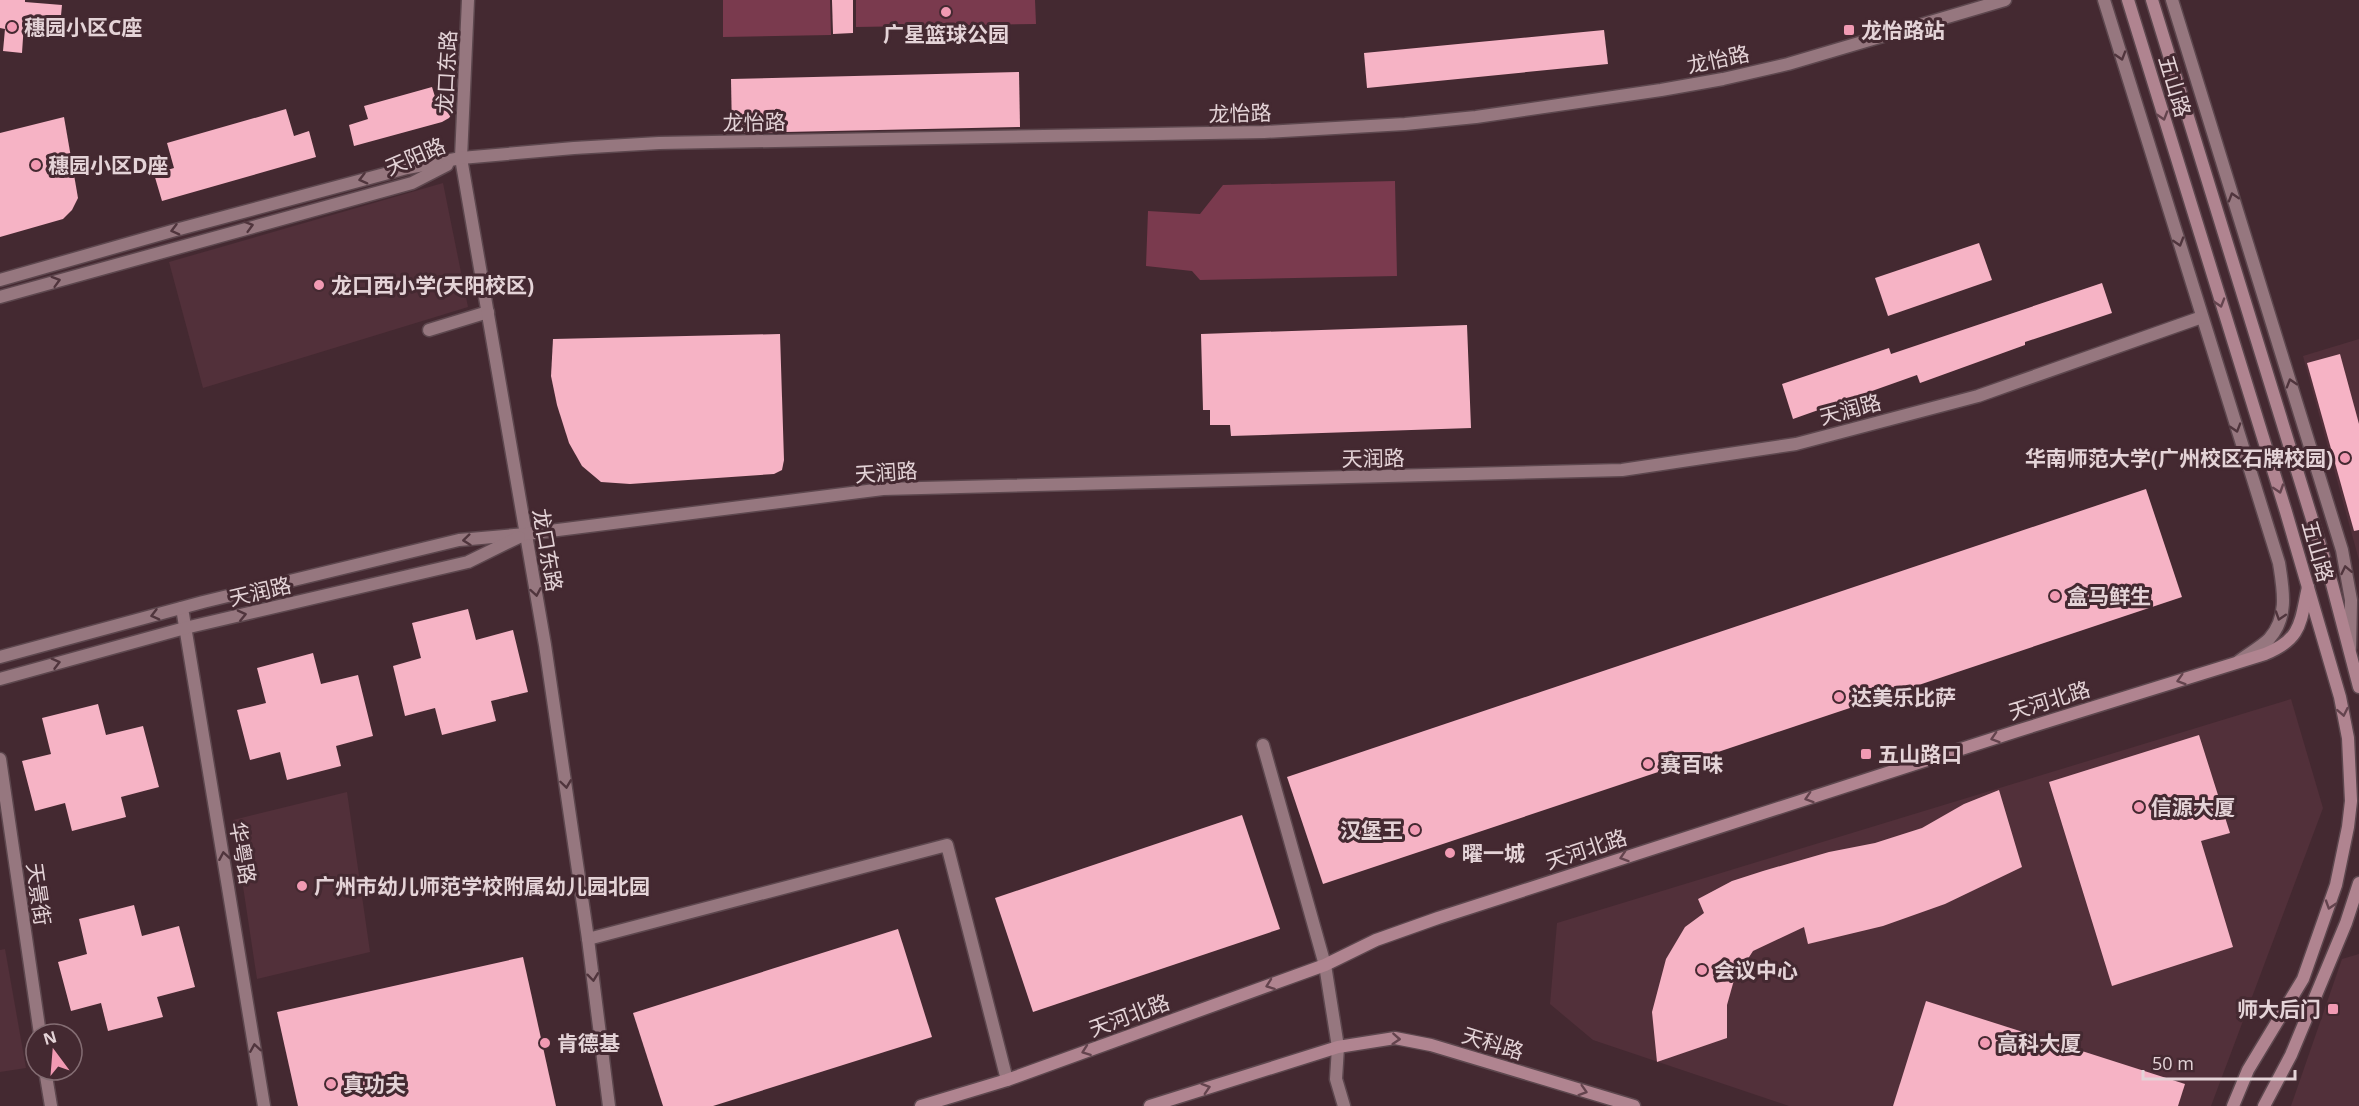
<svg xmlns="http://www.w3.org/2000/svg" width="2359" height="1106" viewBox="0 0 2359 1106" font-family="'Open Sans','Noto Sans SC',sans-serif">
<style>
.built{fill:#52303a}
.green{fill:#7a3a4e}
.building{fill:#f6b3c5}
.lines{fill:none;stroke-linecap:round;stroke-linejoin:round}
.minor-casing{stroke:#5d474e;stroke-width:15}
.tertiary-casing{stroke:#5d474e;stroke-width:15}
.secondary-casing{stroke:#5d474e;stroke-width:15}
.minor{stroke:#96777f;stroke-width:12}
.tertiary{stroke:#96777f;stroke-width:12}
.secondary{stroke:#b08490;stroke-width:12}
.oneway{stroke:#50353d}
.oneway2{stroke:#64444e}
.poi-dot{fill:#f19ab3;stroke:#442931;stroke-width:2}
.labels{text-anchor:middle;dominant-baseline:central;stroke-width:6;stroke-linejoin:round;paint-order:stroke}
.poi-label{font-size:21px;font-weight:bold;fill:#e4d3d7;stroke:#442931;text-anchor:start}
.street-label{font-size:21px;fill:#e4d3d7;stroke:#442931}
</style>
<rect width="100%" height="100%" fill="#442931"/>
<g class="built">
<polygon points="443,183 468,307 203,388 169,262"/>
<polygon points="2359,339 2359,560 2303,356"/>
<polygon points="2291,699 2323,808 2211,1106 1789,1106 1593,1040 1550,1004 1557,923"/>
<polygon points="347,792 370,952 257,979 233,820"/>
<polygon points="5,949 26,1068 0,1072 0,950"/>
<polygon points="2359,954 2359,1106 2291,1106 2342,959"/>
</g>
<g class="green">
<polygon points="723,0 830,0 831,35 723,37"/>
<polygon points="856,0 1035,0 1036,24 856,27"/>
<polygon points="1395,181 1397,276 1200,280 1192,271 1146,266 1148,211 1200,214 1223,185"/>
</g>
<g class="building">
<polygon points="0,0 25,0 25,2 62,5 60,26 24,23 22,53 3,51 5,29 0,28"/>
<polygon points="832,0 853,0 853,33 833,34"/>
<polygon points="1604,30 1608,64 1367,88 1364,53"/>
<polygon points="1019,72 1020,127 732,133 731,79"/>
<polygon points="432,87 436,100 456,95 454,111 449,118 442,122 354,146 349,125 368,119 364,106"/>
<polygon points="286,109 294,136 309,131 316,157 162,201 154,174 174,168 167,143"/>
<polygon points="64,117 78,198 72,210 63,219 0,237 0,133"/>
<polygon points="1979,243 1992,280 1888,316 1875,278"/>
<polygon points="2102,283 2112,313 2025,342 2025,345 1920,383 1917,375 1793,419 1782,384 1889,348 1891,354"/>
<polygon points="1467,325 1471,428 1231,436 1230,425 1210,425 1210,410 1203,410 1201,334"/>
<polygon points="780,334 784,460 782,470 774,474 630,484 601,482 582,466 569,443 557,405 551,376 553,339"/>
<polygon points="2340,354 2359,424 2359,530 2354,531 2307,363"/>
<polygon points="2146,489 2182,597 1323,884 1287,777"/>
<polygon points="468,609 476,640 513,630 528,692 491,701 496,721 442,735 435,708 405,716 393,666 421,658 412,623"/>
<polygon points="313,653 321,684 358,675 373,736 336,746 341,766 287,780 280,752 250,760 237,710 266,703 257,668"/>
<polygon points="98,704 106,735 143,726 159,787 121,797 126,817 72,831 65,803 35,811 22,761 51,754 42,718"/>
<polygon points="2199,735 2230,833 2201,841 2233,947 2112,986 2049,782"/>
<polygon points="1999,790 2022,867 1945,904 1883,926 1808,944 1804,927 1753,951 1734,980 1727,1005 1727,1038 1657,1062 1652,1012 1666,959 1685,927 1704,913 1698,899 1732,881 1763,871 1829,852 1875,843 1922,828 1964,804"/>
<polygon points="1242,815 1280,929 1033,1012 995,898"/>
<polygon points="134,905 142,936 179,926 195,987 157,997 163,1017 108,1031 101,1003 71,1011 58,962 87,954 79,919"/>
<polygon points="898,929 932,1037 713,1106 663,1106 633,1013"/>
<polygon points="523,957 556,1106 298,1106 277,1012"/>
<polygon points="1926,1001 2185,1084 2178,1106 1893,1106"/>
</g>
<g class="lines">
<defs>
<g id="minor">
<polyline points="429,330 488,312"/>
<polyline points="1263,745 1325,965"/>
<polyline points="0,759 40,1034"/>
<polyline points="588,939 947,845 1007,1080"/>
<polyline points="45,1070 51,1106"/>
</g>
<g id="tertiary">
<polyline points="468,0 461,158 545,645 588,939 609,1106"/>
<path d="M2104 0 2279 563C2283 589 2289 617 2269 639 2261 647 2248 654 2239 661"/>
<polyline points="2172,0 2342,550 2351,600 2350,648"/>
<polyline points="0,280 172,231 407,168 461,158 574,148 659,143 1264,132 1405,124 1476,117 1661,90 1723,79 1788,64 2005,0"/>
<polyline points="0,297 412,183 447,165"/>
<polyline points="182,608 264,1106"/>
<polyline points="0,657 203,602 459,540 526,534 883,489 1622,470 1796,444 1978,396 2202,317"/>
<polyline points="0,679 185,628 468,562 519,537"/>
<polyline points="1325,965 1338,1047 1336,1079 1344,1106"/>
</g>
<g id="secondary">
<polyline points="2128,0 2286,512 2340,697 2348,738 2351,801 2348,827 2336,885 2303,979 2248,1070 2233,1106"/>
<polyline points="2152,0 2332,584 2359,687"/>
<path d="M921 1106 1007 1080 1325 965 1376 940 1438 918 2017 731 2265 654C2302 639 2300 623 2308 587"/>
<polyline points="1150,1106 1338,1047 1395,1038 1431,1045 1634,1106"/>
<polyline points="2264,1106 2291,1055 2346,923 2359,883"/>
</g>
</defs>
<use href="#minor" class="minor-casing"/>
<use href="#tertiary" class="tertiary-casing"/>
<use href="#secondary" class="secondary-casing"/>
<use href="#minor" class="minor"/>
<use href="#tertiary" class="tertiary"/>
<use href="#secondary" class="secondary"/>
</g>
<defs><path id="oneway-chevron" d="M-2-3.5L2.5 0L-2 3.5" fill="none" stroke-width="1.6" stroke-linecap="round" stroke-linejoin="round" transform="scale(1.5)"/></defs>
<g class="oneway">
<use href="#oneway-chevron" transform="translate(2121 56) rotate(73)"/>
<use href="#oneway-chevron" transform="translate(363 179) rotate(165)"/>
<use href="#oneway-chevron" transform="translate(2233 197) rotate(-107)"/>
<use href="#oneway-chevron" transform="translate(249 226) rotate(-16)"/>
<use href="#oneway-chevron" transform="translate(175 230) rotate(165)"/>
<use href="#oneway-chevron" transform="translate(2179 242) rotate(73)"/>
<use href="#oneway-chevron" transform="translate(56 281) rotate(-16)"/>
<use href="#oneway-chevron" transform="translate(2291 383) rotate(-107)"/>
<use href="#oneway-chevron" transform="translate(2236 428) rotate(73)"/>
<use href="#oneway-chevron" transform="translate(467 540) rotate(174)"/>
<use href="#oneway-chevron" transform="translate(2346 570) rotate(-102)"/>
<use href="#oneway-chevron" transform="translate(536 592) rotate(80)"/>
<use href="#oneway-chevron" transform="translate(155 615) rotate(165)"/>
<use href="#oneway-chevron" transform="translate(242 615) rotate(-13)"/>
<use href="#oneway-chevron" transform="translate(2280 616) rotate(108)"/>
<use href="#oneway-chevron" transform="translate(56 663) rotate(-15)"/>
<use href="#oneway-chevron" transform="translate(566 784) rotate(82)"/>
<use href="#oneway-chevron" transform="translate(224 856) rotate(-100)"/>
<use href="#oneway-chevron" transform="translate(593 977) rotate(83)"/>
<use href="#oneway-chevron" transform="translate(255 1048) rotate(-99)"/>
</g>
<g class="oneway2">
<use href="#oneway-chevron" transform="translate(2163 116) rotate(73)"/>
<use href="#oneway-chevron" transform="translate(2220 303) rotate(73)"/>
<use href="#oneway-chevron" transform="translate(2279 489) rotate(72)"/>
<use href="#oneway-chevron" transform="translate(2181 680) rotate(163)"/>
<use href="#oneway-chevron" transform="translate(2343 712) rotate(79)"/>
<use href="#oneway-chevron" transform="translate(1995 738) rotate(162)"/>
<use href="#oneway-chevron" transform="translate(1809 798) rotate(162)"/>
<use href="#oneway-chevron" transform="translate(1624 857) rotate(162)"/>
<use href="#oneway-chevron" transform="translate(2330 905) rotate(108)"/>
<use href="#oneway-chevron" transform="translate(1270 985) rotate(160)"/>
<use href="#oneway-chevron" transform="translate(1396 1039) rotate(4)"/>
<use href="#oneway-chevron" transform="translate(1086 1051) rotate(160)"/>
<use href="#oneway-chevron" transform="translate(1206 1088) rotate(-18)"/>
<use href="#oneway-chevron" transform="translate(1583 1091) rotate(17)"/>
</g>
<g class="poi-dot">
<circle cx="946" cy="12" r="6"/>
<circle cx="12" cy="27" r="6"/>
<rect x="1843" y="24" width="12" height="12" rx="3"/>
<circle cx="36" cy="165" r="6"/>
<circle cx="319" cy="285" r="6"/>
<circle cx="2345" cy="458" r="6"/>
<circle cx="2055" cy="596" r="6"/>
<circle cx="1839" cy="697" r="6"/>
<rect x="1860" y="748" width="12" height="12" rx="3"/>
<circle cx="1648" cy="764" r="6"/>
<circle cx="2139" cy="807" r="6"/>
<circle cx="1415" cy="830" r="6"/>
<circle cx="1450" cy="853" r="6"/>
<circle cx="302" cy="886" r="6"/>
<circle cx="1702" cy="970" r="6"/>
<rect x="2327" y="1003" width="12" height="12" rx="3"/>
<circle cx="545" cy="1043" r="6"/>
<circle cx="1985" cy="1043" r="6"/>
<circle cx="331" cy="1084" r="6"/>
</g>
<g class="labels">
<g class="poi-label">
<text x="24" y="27">穗园小区C座</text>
<text x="1861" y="30">龙怡路站</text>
<text x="946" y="34" text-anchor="middle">广星篮球公园</text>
<text x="48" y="165">穗园小区D座</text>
<text x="331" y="285">龙口西小学(天阳校区)</text>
<text x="2333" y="458" text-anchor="end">华南师范大学(广州校区石牌校园)</text>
<text x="2067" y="596">盒马鲜生</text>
<text x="1851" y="697">达美乐比萨</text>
<text x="1878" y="754">五山路口</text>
<text x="1660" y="764">赛百味</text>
<text x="2151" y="807">信源大厦</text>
<text x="1403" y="830" text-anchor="end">汉堡王</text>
<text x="1462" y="853">曜一城</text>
<text x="314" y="886">广州市幼儿师范学校附属幼儿园北园</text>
<text x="1714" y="970">会议中心</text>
<text x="2321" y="1009" text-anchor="end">师大后门</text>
<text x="557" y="1043">肯德基</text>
<text x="1997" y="1043">高科大厦</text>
<text x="343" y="1084">真功夫</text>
</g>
<g class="street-label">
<text transform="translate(1718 59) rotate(-12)">龙怡路</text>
<text transform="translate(446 72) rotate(-87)">龙口东路</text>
<text transform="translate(2175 86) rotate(73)">五山路</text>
<text transform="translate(1240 113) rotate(-2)">龙怡路</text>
<text transform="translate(754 122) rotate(-1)">龙怡路</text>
<text transform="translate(415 156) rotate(-23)">天阳路</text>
<text transform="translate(1850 409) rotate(-15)">天润路</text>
<text transform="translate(1373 458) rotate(-1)">天润路</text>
<text transform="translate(886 472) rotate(-4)">天润路</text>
<text transform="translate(548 550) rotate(80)">龙口东路</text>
<text transform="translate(2318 551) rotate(74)">五山路</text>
<text transform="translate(260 591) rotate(-13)">天润路</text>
<text transform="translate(2049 700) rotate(-17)">天河北路</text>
<text transform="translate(1586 849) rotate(-18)">天河北路</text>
<text transform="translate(243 853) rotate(80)">华粤路</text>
<text transform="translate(39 894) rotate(82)">天景街</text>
<text transform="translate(1129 1015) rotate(-20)">天河北路</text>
<text transform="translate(1493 1043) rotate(17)">天科路</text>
</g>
</g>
<g transform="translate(54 1052) rotate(344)"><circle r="28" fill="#442931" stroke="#846d73" stroke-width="1.5"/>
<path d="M0-4.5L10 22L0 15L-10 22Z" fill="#f19ab3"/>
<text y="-9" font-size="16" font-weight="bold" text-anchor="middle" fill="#e4d3d7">N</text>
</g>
<path d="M2143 1070v9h152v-9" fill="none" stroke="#e4d3d7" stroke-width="3"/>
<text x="2152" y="1070" font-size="18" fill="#e4d3d7" stroke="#442931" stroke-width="4.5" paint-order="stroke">50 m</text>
</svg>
